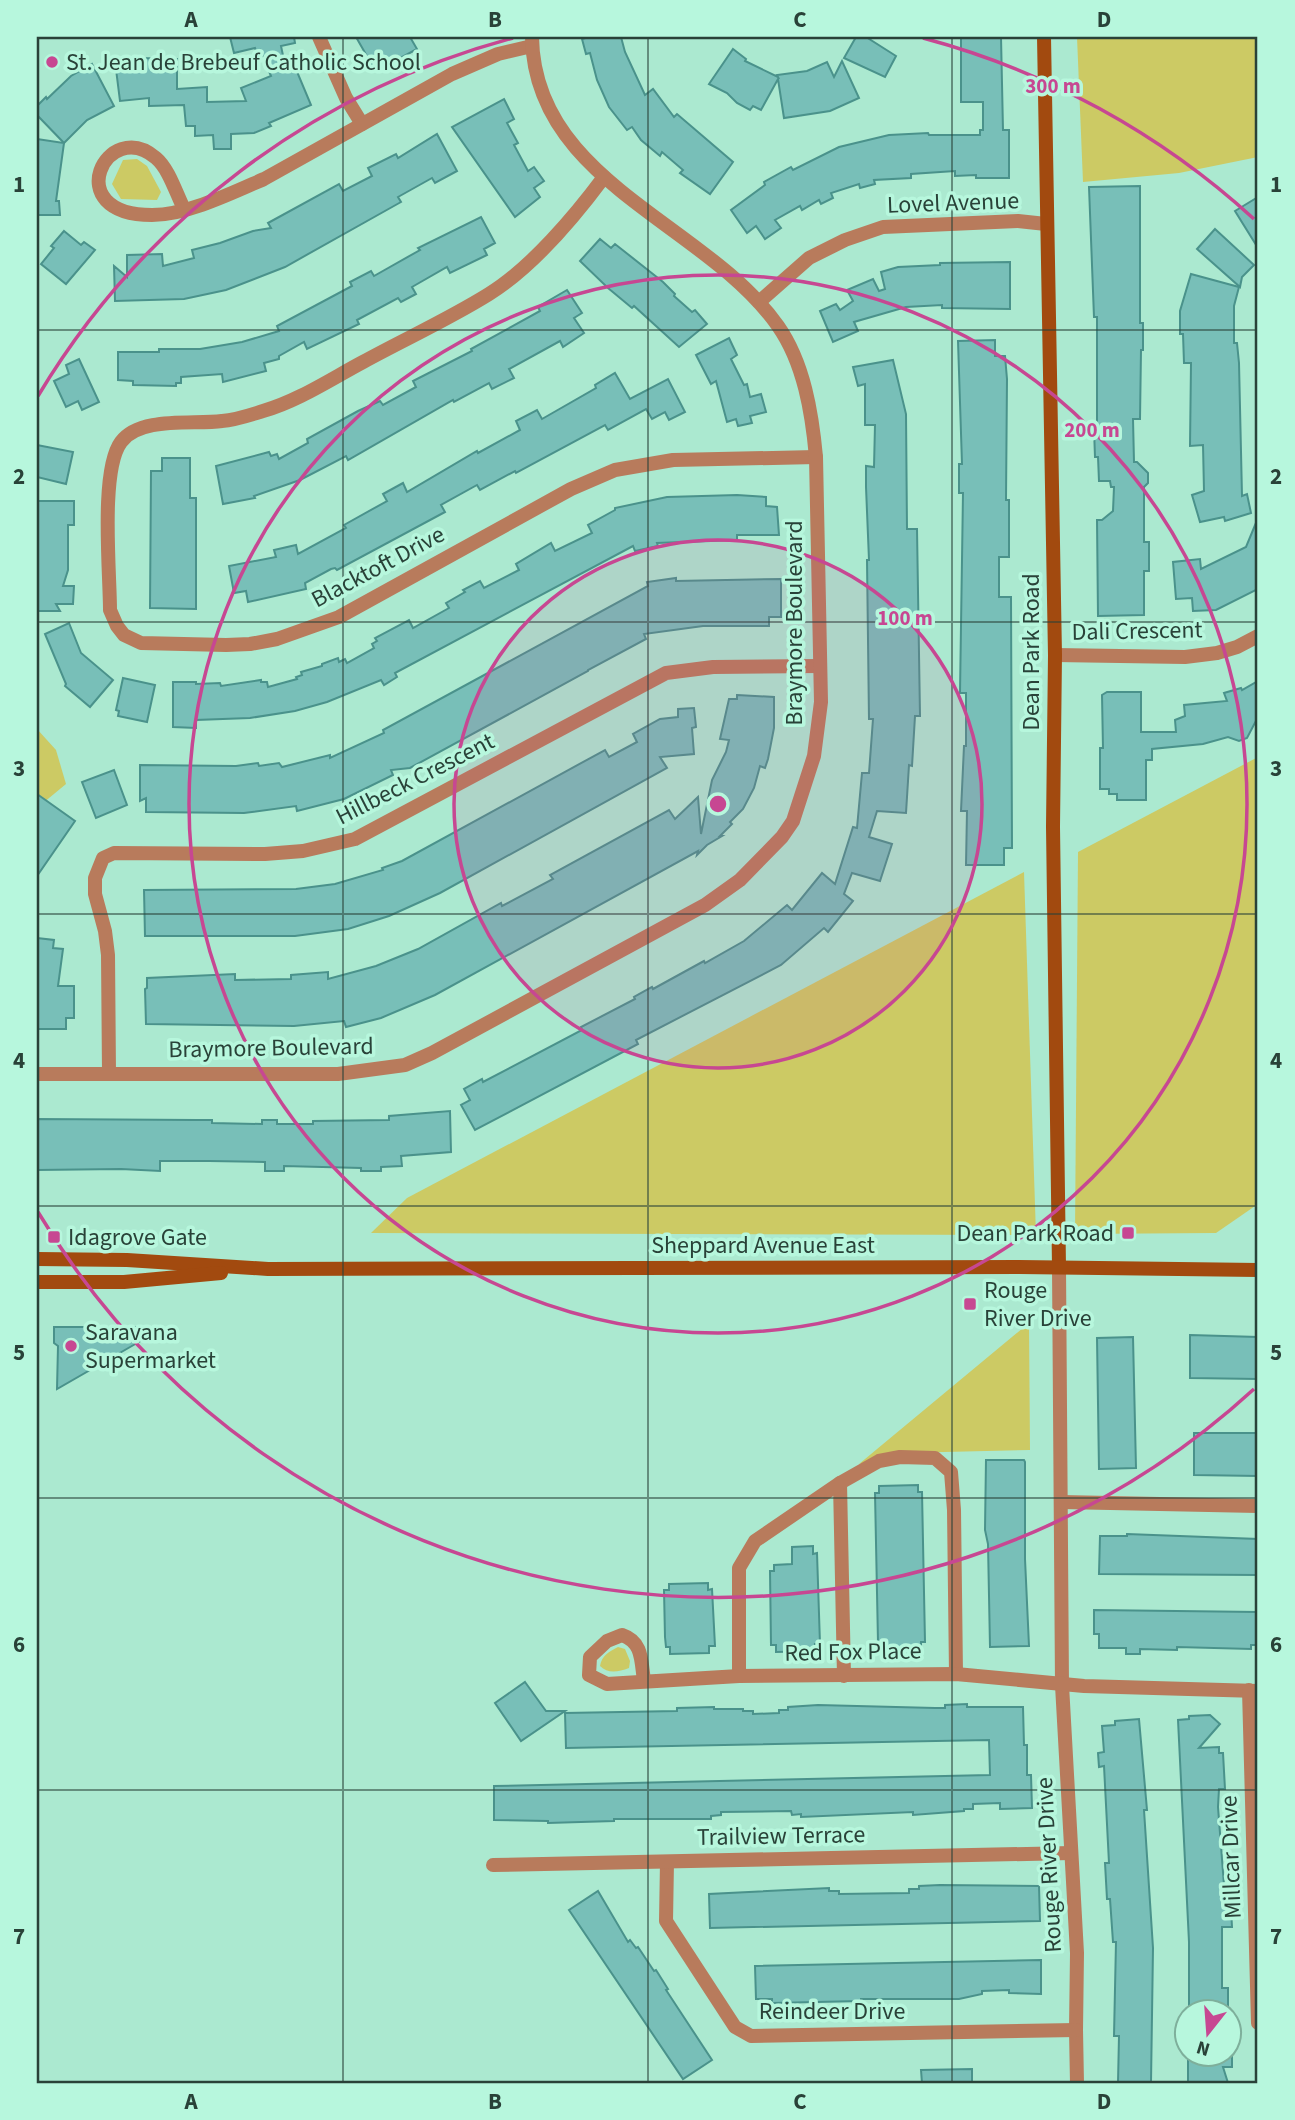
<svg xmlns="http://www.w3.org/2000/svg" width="1295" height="2120" viewBox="0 0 1295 2120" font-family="'Source Sans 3',sans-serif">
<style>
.green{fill:#ccca64}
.building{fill:#78bfb8;stroke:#4a928b;stroke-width:2}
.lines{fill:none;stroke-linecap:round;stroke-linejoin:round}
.street{stroke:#b87b5c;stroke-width:14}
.secondary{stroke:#a24a0f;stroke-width:14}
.grid{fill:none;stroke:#294238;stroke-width:2;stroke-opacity:0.55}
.ring{fill:none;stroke:#c74792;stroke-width:3.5}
.poi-dot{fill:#c74792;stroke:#b7f7dd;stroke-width:2.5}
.labels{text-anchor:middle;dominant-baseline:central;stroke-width:7;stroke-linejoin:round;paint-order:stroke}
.poi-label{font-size:24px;fill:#294238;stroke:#b7f7dd;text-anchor:start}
.street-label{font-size:24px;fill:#294238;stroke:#b7f7dd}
.centre{fill:#c74792;stroke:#b7f7dd;stroke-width:3.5}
.ring-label{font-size:21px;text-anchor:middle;font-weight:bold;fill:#c74792;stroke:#b7f7dd;stroke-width:7;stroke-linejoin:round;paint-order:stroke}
.neatline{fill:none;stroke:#294238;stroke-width:2.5}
.grid-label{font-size:23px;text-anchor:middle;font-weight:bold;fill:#294238}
</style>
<rect width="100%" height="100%" fill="#abe9d0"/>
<g class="green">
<polygon points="1077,37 1258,37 1258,157 1179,173 1083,182"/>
<polygon points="137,159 147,166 161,192 157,200 121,199 112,184 123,160"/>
<polygon points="37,729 56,750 66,784 37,808"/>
<polygon points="1258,757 1258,1204 1216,1233 1075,1234 1078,852"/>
<polygon points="1024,872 1036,1235 371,1233 407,1198"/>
<polygon points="1029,1323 1030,1450 902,1453 859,1464"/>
<path d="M618 1647 625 1649 630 1661 629 1668C618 1672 608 1674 600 1666 602 1655 609 1652 618 1647Z"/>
</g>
<g class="building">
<polygon points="230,37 294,37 295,43 281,46 285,65 293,62 311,105 269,123 271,126 254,133 231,134 231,149 214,149 213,135 195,136 195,126 186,126 184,105 149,106 149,98 120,101 115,61 139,58 177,59 177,89 207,87 207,102 246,101 241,88 271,76 260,50 256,51 255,48 234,53"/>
<polygon points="356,37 410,37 417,49 384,67 380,61 372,65"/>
<polygon points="589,37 621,37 625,52 645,95 653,89 674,117 677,114 733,162 710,194 680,173 683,170 662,152 660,156 641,140 632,127 627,130 609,107 597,80 590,53 586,54 582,39"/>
<polygon points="856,37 866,37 896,56 885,77 844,58"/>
<polygon points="961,37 1001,37 1003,130 1009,130 1009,178 976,178 976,175 955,176 955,171 911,174 911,178 874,180 875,184 860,188 859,184 831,193 833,198 821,204 819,200 802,210 800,206 775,220 781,228 765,239 756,226 747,233 731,210 765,185 764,182 791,167 793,170 839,147 889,135 928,133 929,135 980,135 980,130 983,130 983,102 961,102"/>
<polygon points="733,49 746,59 745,61 778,77 777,75 807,71 827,62 834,77 842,61 859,98 830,111 784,118 778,79 761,110 753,106 750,110 737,103 727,93 709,84"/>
<polygon points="92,64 114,106 87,120 64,143 37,115 37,106 46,97 47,99 71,76"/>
<polygon points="504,99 514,119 507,123 518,143 514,145 528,171 534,167 544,181 534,188 540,197 515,217 452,127"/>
<polygon points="437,134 457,171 435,183 432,178 398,197 401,202 285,267 226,290 184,299 115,301 114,266 127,277 127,255 162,254 163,266 194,258 192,250 220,243 253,231 271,228 268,223 339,184 343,191 372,176 368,168 396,154 398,158"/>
<polygon points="37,139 64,143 56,201 59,201 60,215 37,215"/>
<polygon points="1140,186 1140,323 1143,323 1143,350 1141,350 1140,419 1133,419 1134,462 1137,462 1148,473 1148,483 1144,487 1144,542 1149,542 1149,571 1144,571 1144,615 1098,616 1097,520 1102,520 1113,511 1114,487 1111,487 1110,481 1099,481 1098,457 1095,457 1094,429 1097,425 1097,317 1094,317 1089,187"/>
<polygon points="1258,197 1258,248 1235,211"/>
<polygon points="481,217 495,243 484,249 487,255 450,273 447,267 412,287 416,294 401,302 398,298 357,320 359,324 307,349 304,342 279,356 279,359 264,363 266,371 223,382 222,374 181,377 181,383 176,383 176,386 133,385 133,381 118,380 118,352 159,352 159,349 200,349 242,342 279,331 277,326 352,286 350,282 371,271 374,276 420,250 418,248"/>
<polygon points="1215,229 1254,265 1242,277 1240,287 1197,249"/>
<polygon points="64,231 81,245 84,242 95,250 66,284 41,264 54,248 51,246"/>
<polygon points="600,239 611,248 615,244 663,282 675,294 674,296 692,312 695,310 707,324 679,347 634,306 632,308 608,288 580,261"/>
<polygon points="1010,262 1010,309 942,308 942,305 906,307 854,322 858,331 833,342 820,311 836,304 840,310 853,301 847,290 873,279 879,291 885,289 881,272 898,267 940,265 940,263"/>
<polygon points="1191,274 1239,287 1234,306 1234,343 1237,343 1239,363 1242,496 1247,494 1251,513 1225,521 1224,517 1200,522 1192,495 1204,491 1203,445 1190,446 1191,363 1184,363 1183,334 1180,334 1180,311"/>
<polygon points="567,290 582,313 574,318 584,333 563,347 560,341 509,369 514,378 492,389 489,383 454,402 453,400 348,460 346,456 300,480 254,496 255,498 223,504 216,466 269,452 271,456 277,454 279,459 308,443 307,439 358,411 380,401 383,405 416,387 413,381 472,351 471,349 540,311 538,307"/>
<polygon points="729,338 737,355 731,359 744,385 747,384 750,397 761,394 766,412 750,416 752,423 738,426 736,419 727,422 716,381 711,384 696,355"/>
<polygon points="995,340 995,356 1005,356 1007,379 1006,500 1009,500 1009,557 999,557 999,597 1011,597 1012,848 1004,848 1004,865 966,865 967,811 961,811 964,746 966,746 966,693 960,693 963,493 959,493 959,464 962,464 958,341"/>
<polygon points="79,359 99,402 82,410 78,401 66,407 54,381 69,374 66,365"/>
<polygon points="893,360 906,414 907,529 917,529 920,716 915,716 912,766 909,765 906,813 877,811 869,837 892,844 880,881 852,873 844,894 853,901 828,932 824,928 781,965 636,1040 638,1044 475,1130 461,1105 470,1100 464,1089 482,1079 483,1082 582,1030 581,1027 635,999 634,997 652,987 653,989 704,961 705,963 744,941 787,905 792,910 822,873 835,884 853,827 857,828 862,773 869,773 873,719 869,719 867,560 869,560 866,487 866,466 874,467 875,425 865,425 865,384 858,386 853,367"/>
<polygon points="615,373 630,399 668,379 685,412 669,420 665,412 652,419 646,409 608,430 605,425 516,473 515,471 480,490 477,485 441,505 445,512 337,570 335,568 331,569 305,583 306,589 248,602 246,591 234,593 229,566 276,557 274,550 296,545 298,554 346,528 344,525 387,501 383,494 403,483 407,492 477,451 478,453 520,430 516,421 537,410 542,419 596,388 595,385"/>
<polygon points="37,445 73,452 66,484 37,477"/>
<polygon points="162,458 190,458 190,498 196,498 196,609 150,608 151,471 162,471"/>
<polygon points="737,495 766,497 766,506 777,507 779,535 737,535 737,540 657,543 658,546 635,551 633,546 395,673 397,677 384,685 381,680 327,702 295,711 250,718 196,720 196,728 173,727 173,682 196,682 196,684 220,683 221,686 261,680 261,682 267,682 268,687 297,679 296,677 302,675 301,672 322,666 322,664 338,658 339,662 345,659 347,663 374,648 372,644 377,641 375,638 409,620 413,628 449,608 446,603 465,592 463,590 480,581 484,588 519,570 516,564 551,543 555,551 592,533 588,525 615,510 615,508 667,497"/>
<polygon points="37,501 74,501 74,525 68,525 68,570 63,586 74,586 73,604 56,604 60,611 37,611"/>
<polygon points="1258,518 1258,589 1216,610 1193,611 1192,598 1176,599 1173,562 1200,559 1201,569 1246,547"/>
<polygon points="676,578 676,581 781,579 781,617 769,617 769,626 703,626 644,634 646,639 588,670 588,671 410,768 391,770 393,775 344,799 297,811 296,806 244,813 146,812 146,798 140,801 140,765 236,766 258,763 259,766 279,763 282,767 330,755 330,758 384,733 383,730 648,586 647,582"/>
<polygon points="69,623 81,653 113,680 90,707 65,686 66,684 45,634"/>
<polygon points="123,678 155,685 147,722 118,716 119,711 116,710"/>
<polygon points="1258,681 1258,717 1247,738 1239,741 1228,737 1203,744 1152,749 1152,760 1146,760 1146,800 1117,800 1117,794 1109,794 1109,789 1100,789 1100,748 1103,748 1102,695 1107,692 1141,692 1141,732 1176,732 1175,720 1185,716 1184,705 1227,701 1224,693 1241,688 1242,690"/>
<polygon points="737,695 774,697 774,728 768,759 765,768 760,766 754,788 743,809 730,822 732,824 720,836 722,836 707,845 697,855 698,851 435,995 381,1018 346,1027 344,1021 294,1026 146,1024 145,989 147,988 147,978 235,974 235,980 291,979 291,975 328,972 328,979 376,966 418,949 501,903 502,906 553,879 550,875 669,810 675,819 698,797 701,834 712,780 726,752 729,740 720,739 729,699 737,699"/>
<polygon points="694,708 696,727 692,728 694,754 660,757 667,768 440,893 389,916 348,929 295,936 145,936 144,890 296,889 335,884 383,870 382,868 402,861 605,750 609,757 637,742 633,734 660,719 678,717 678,709"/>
<polygon points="114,770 127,805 96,818 82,782"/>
<polygon points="37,794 75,821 37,876"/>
<polygon points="37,938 54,940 53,948 63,949 58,986 74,986 74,1018 66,1018 66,1029 37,1029"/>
<polygon points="450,1111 451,1152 401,1156 402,1166 381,1167 381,1171 361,1171 361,1168 284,1166 284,1171 265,1171 265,1162 209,1161 160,1161 160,1171 121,1169 37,1170 37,1119 196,1120 212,1120 212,1123 262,1124 262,1120 277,1120 277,1124 313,1124 313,1121 389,1120 389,1116"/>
<polygon points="54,1327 136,1327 144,1339 57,1389 58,1346 54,1343"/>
<polygon points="1190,1335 1258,1337 1258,1379 1190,1378"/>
<polygon points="1133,1337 1136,1468 1099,1469 1097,1338"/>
<polygon points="1194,1433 1258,1433 1258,1476 1194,1475"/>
<polygon points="986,1460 1024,1460 1025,1462 1025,1559 1029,1646 990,1647 988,1544 985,1530"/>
<polygon points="918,1485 918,1492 922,1492 925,1642 921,1642 921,1649 882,1649 882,1642 878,1642 875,1493 879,1493 879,1486"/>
<polygon points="1127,1534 1258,1539 1258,1575 1099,1574 1100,1536 1127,1536"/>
<polygon points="813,1546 813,1554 817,1553 820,1644 815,1644 816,1651 776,1652 776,1645 771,1645 770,1571 774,1571 774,1565 792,1564 792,1547"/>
<polygon points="708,1583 708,1590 712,1589 715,1646 709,1646 709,1653 670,1654 670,1647 666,1647 665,1637 664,1590 669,1590 669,1584"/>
<polygon points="1094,1610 1258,1612 1258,1645 1251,1645 1251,1649 1177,1647 1177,1650 1140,1649 1140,1654 1126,1654 1126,1648 1099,1648 1099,1634 1094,1634"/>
<polygon points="525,1682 546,1711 565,1711 521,1741 495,1703"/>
<polygon points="967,1704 967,1707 1023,1707 1024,1745 1027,1745 1027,1775 1031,1775 1032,1808 1000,1809 1000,1803 973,1804 973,1809 964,1809 964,1811 913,1815 913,1812 801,1817 801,1814 792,1815 791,1811 721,1812 721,1815 711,1816 711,1819 614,1819 614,1821 548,1823 548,1821 494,1820 494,1786 990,1775 989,1740 566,1748 565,1713 677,1711 677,1708 714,1707 714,1709 743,1709 743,1711 753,1711 753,1714 779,1713 779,1710 788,1710 788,1707 818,1705 935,1708 945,1708 945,1705"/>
<polygon points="1210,1715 1220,1724 1199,1748 1219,1747 1219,1753 1223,1753 1225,1789 1219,1789 1218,1807 1224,1885 1226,1885 1226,1891 1230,1891 1232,1927 1222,1927 1222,1988 1228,1988 1228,2012 1189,2012 1189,1942 1178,1720 1189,1719 1189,1716"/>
<polygon points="1139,1719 1147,1810 1144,1810 1153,1948 1151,2083 1118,2083 1119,2036 1114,2036 1116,1942 1113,1942 1110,1899 1107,1899 1105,1863 1109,1863 1104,1766 1099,1767 1098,1753 1104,1752 1102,1726 1115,1725 1115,1721"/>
<polygon points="940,1885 1039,1886 1040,1921 710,1928 709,1894 829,1888 829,1891 839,1891 839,1894 909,1893 909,1889 919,1889 919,1886"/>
<polygon points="598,1891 628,1942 630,1940 636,1948 638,1947 654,1971 656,1970 668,1989 666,1990 712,2060 683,2079 569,1910"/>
<polygon points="1041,1960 1041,1994 1009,1993 1009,1990 982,1991 982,1994 959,1999 861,1999 861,2001 772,2003 772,1999 756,1999 755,1966"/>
<polygon points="1188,2054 1232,2054 1232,2067 1223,2067 1228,2083 1188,2083"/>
<polygon points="972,2069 972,2083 922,2083 921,2070"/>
</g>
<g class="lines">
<g class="street">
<polyline points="319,37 346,98 362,124"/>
<path d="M604 177C575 216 531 268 489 294 449 319 405 339 363 362 331 379 298 401 263 411 250 415 236 420 222 421 194 425 140 416 121 442 100 470 110 573 110 610L117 626 124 635 141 643 226 645 250 644 277 639 339 617 571 489 615 470 673 460 816 457"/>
<path d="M184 209C176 193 169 169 156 158 107 116 58 215 152 215 187 215 232 193 264 179L452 74 498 54 532 46"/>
<polyline points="759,302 809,258 845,240 883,227 1018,221 1046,224"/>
<polyline points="1055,655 1185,657 1217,653 1237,647 1258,636"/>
<polyline points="109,1073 108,955 105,931 95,894 95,878 103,858 114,853 265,854 303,851 355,839 666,673 713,667 820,666"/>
<path d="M37 1074H338L405 1065 432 1053 705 905 740 880 782 837 793 821 814 756 821 702 816 457C812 413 804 363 778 326 706 223 534 182 532 37"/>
<polyline points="1059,1267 1062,1685 1077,1953 1076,2030 1077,2083"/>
<polyline points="840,1483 844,1676"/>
<polyline points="1061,1502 1258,1506"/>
<polyline points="739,1676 739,1568 755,1541 840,1483 879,1461 900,1457 935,1458 951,1472 954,1510 956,1674"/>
<path d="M644 1681C641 1661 643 1642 622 1635L607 1641 590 1657 589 1675 607 1684 739 1676 956 1674 1084 1686 1258 1691"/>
<polyline points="1249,1690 1258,2023"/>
<polyline points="667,1862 666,1921 735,2027 751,2036 1076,2030"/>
<polyline points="493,1865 1071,1853"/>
</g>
<g class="secondary">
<polyline points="1044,37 1055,655 1053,827 1059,1267"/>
<polyline points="37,1259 127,1260 268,1269 1019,1267 1258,1270"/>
<polyline points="37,1282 124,1282 221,1273"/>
</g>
</g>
<path class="grid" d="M343 37V2083M648 37V2083M952 37V2083M37 330H1258M37 622H1258M37 914H1258M37 1206H1258M37 1498H1258M37 1790H1258"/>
<circle cx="718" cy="804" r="264" fill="#c74792" fill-opacity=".12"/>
<g class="ring">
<circle cx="718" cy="804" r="264"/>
<circle cx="718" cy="804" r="529"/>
<path d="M1254 1389A793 793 0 0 1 38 1212M38 396A793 793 0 0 1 513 38M923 38A793 793 0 0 1 1254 219"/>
</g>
<g class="poi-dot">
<circle cx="52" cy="62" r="7"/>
<rect x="1121" y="1226" width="14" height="14" rx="3.5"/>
<rect x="47" y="1230" width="14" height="14" rx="3.5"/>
<rect x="963" y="1297" width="14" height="14" rx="3.5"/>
<circle cx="71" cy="1346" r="7"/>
</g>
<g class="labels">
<g class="poi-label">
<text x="66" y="62">St. Jean de Brebeuf Catholic School</text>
<text x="1114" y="1233" text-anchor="end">Dean Park Road</text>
<text x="68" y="1237">Idagrove Gate</text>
<text x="984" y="1290">Rouge<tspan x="984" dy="28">River Drive</tspan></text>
<text x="85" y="1332">Saravana<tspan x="85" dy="28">Supermarket</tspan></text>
</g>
<g class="street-label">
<text transform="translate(953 203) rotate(-2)">Lovel Avenue</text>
<text transform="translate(378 567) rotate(-28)">Blacktoft Drive</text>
<text transform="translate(794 623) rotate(-90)">Braymore Boulevard</text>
<text transform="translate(1137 631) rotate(-1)">Dali Crescent</text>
<text transform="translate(1031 652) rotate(-90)">Dean Park Road</text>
<text transform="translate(415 779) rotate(-27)">Hillbeck Crescent</text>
<text transform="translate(271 1048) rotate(-1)">Braymore Boulevard</text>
<text x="763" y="1245">Sheppard Avenue East</text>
<text transform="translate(853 1652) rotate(-1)">Red Fox Place</text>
<text transform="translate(781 1836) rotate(-1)">Trailview Terrace</text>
<text transform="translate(1231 1857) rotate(-92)">Millcar Drive</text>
<text transform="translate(1049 1865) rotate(-93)">Rouge River Drive</text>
<text x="832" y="2011">Reindeer Drive</text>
</g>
</g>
<circle cx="718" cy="804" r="10" class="centre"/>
<g class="ring-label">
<text x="1053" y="93">300 m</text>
<text x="1092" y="437">200 m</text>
<text x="905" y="625">100 m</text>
</g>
<rect width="1295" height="2120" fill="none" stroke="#b7f7dd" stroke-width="77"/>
<g transform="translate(1208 2033) rotate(197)"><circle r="33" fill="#b7f7dd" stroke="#7eaf9b" stroke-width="2"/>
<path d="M0-5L12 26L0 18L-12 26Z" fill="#c74792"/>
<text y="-10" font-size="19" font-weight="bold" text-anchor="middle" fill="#294238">N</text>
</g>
<rect x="38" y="38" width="1218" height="2044" class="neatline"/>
<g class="grid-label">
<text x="191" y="27">A</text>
<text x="495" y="27">B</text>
<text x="800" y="27">C</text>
<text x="1104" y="27">D</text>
<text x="19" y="192">1</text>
<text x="1276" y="192">1</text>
<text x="19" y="484">2</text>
<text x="1276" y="484">2</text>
<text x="19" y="776">3</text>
<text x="1276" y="776">3</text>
<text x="19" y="1068">4</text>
<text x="1276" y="1068">4</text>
<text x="19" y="1360">5</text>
<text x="1276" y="1360">5</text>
<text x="19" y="1652">6</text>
<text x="1276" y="1652">6</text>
<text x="19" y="1944">7</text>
<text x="1276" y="1944">7</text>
<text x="191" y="2109">A</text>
<text x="495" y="2109">B</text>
<text x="800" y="2109">C</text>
<text x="1104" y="2109">D</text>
</g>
</svg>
